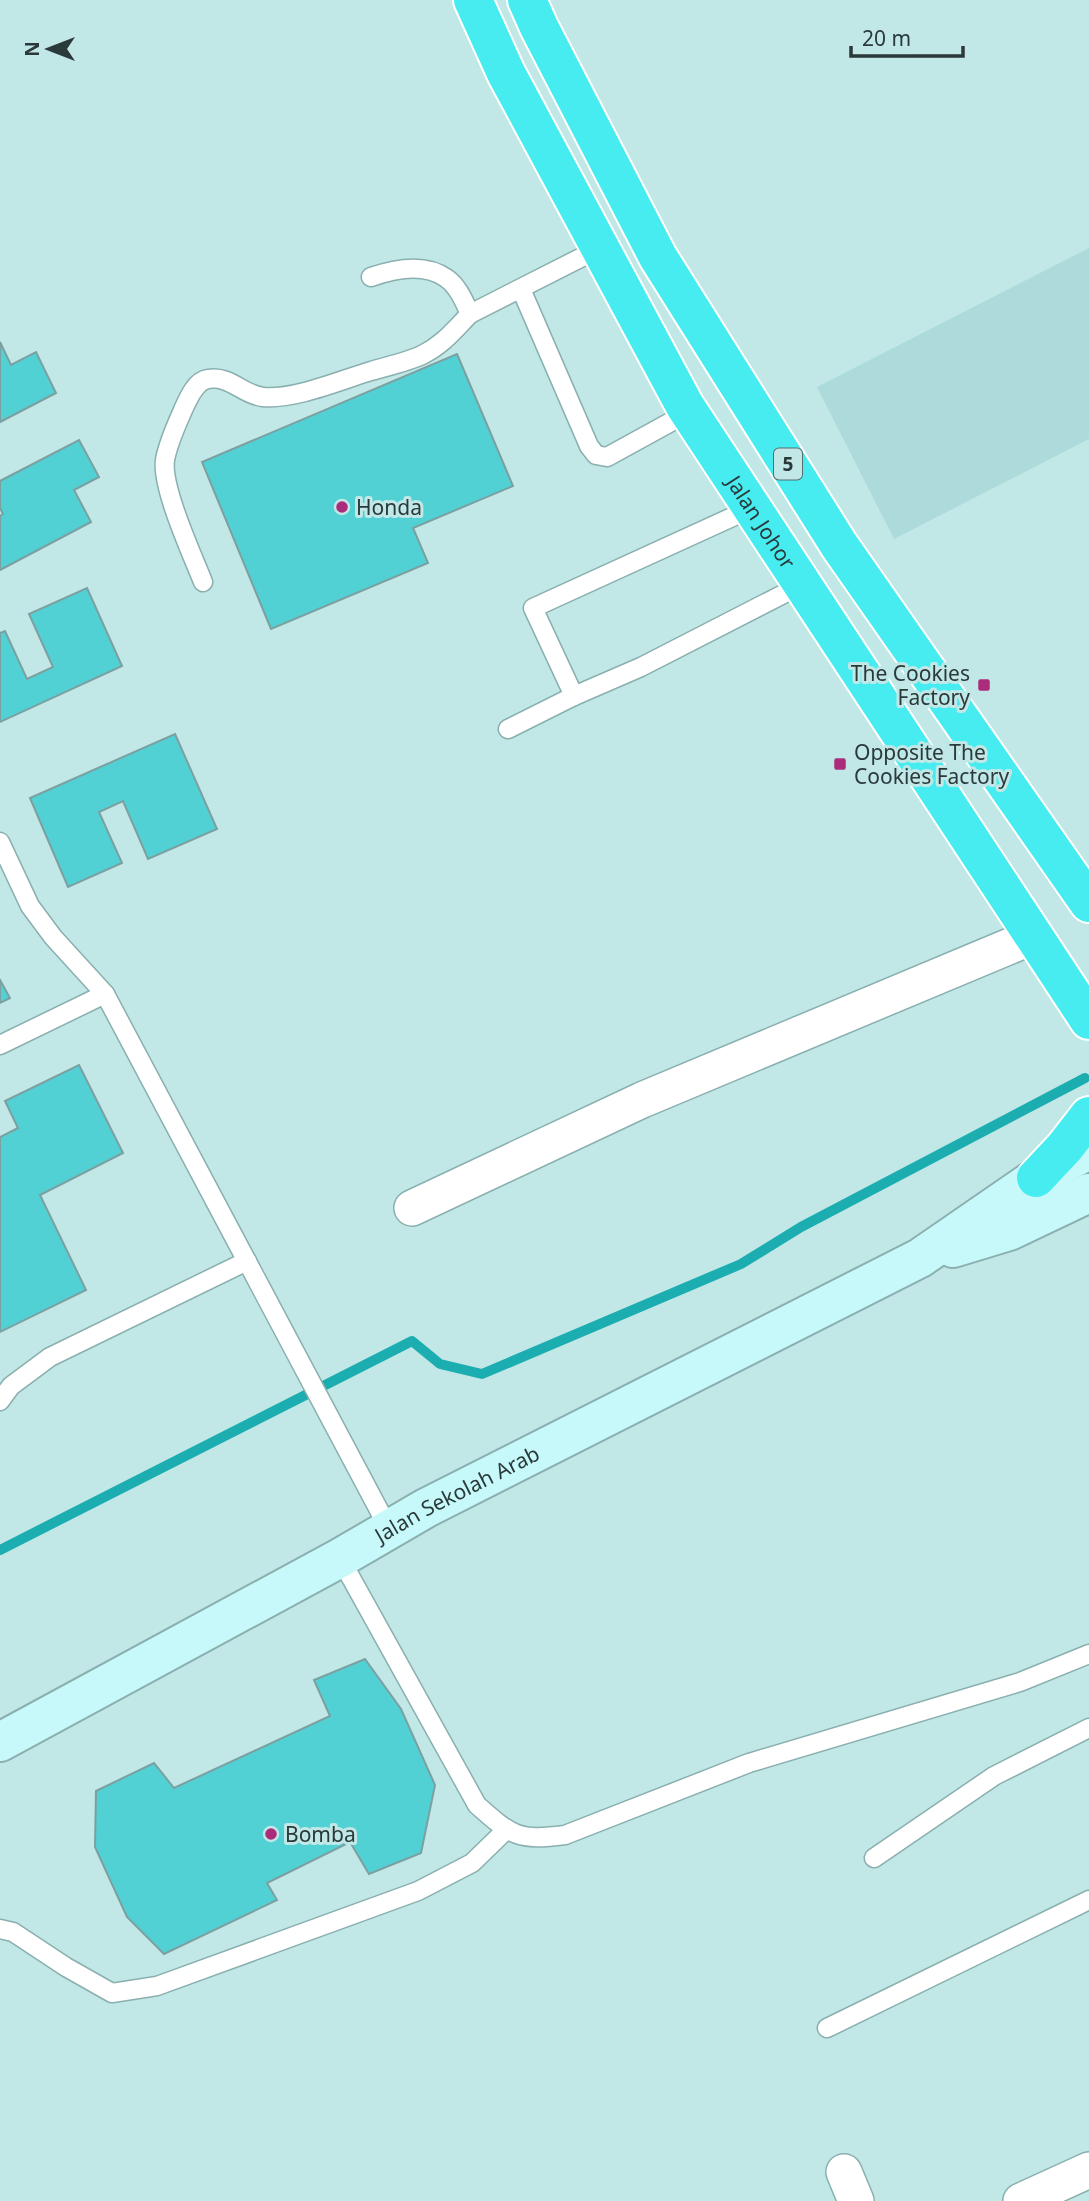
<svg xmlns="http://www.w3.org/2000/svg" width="1089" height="2201" viewBox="0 0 1089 2201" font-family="'Noto Sans',sans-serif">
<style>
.built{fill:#addbdb}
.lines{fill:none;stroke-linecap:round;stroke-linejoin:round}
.stream{stroke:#1badb0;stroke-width:10}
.building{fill:#51d1d4;stroke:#7ca0a1;stroke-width:2}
.lane-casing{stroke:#8aafaf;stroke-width:21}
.street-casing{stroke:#8aafaf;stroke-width:38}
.secondary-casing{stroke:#8aafaf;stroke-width:42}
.highway-casing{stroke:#fff;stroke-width:42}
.lane{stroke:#fff;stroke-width:18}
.street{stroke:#fff;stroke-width:35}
.secondary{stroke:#c8f9fa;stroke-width:38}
.highway{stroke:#46ecef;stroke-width:38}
.poi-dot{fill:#ab2c7b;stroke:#c1e7e7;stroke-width:2.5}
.labels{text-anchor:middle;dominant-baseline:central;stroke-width:6;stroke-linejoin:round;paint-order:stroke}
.shield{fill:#c1e7e7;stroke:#576d6d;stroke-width:2}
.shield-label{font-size:19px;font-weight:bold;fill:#2a3939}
.poi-label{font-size:21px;fill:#2a3939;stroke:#c1e7e7;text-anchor:start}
.street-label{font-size:21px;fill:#2a3939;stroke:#c1e7e7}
</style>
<rect width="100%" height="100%" fill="#c1e7e7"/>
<polygon class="built" points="1089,248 1089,439 894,539 817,387"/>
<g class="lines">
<polyline class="stream" points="0,1550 412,1341 440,1364 482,1374 741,1264 801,1227 1085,1078"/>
</g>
<g class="building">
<polygon points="0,342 11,365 36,352 56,393 0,422"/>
<polygon points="457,354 513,486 413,528 428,563 271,629 202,462"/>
<polygon points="79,440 99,477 74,490 91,522 0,570 0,516 3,514 0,508 0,481"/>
<polygon points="87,588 122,666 0,722 0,633 5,631 27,679 53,667 29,614"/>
<polygon points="175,734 217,829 148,859 123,801 99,812 122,863 68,887 30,798"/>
<polygon points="0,980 10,998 0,1003"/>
<polygon points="79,1065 123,1153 40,1195 86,1290 0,1332 0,1137 18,1128 5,1101"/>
<polygon points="365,1659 401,1709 435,1785 421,1853 369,1874 350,1842 267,1883 277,1900 164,1954 127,1917 95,1847 96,1791 154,1763 174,1788 330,1716 314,1680"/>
</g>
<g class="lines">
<defs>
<g id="lane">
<path d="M371 277C394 269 425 263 446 278 458 286 464 301 470 314L600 248"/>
<polyline points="521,289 589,446 596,455 607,457 689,412"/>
<path d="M203 582C192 554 161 487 165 460 168 443 176 426 183 410 188 399 195 381 208 379 230 375 243 395 263 397 294 400 341 380 371 371 388 366 407 362 422 355 443 345 455 329 470 314"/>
<polyline points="574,696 533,608 752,508"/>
<polyline points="508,729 574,696 641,667 803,584"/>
<polyline points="0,842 30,906 53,937 105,994 389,1529"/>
<polyline points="0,1045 105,994"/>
<polyline points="0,1401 11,1386 50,1357 247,1261"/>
<path d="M340 1558 477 1805C512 1836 518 1841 565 1835L749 1763 1020 1682 1089 1654"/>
<polyline points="874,1858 994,1776 1089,1728"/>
<polyline points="0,1929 13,1932 66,1967 112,1993 157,1986 418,1891 472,1863 506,1830"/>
<polyline points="827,2028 1089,1900"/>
</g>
<g id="street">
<polyline points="412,1208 642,1100 1034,936"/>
<polyline points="844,2172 856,2201"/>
<polyline points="1021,2201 1089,2170"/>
</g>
<g id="secondary">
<polyline points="953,1248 1009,1231 1089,1193"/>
<path id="s1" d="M0 1742 340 1558 426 1508 920 1258 1036 1178 1089 1150"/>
</g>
<g id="highway">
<path id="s2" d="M473 0 506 73 685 406 1089 1020"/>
<polyline points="527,0 539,27 658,257 839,545 1089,903"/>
<polyline points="1036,1178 1065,1147 1089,1116"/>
</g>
</defs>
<use href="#lane" class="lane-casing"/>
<use href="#street" class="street-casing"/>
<use href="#secondary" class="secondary-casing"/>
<use href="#highway" class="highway-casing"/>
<use href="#lane" class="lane"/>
<use href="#street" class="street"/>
<use href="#secondary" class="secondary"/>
<use href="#highway" class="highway"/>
</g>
<g class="poi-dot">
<circle cx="342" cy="507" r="7"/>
<rect x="977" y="678" width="14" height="14" rx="3.5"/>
<rect x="833" y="757" width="14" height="14" rx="3.5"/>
<circle cx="271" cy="1834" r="7"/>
</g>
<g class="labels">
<rect class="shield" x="774" y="448.5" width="28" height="31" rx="5"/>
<g class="shield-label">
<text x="788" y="464">5</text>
</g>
<g class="poi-label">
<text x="356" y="507">Honda</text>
<text x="970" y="673" text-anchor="end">The Cookies<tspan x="970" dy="24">Factory</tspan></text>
<text x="854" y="752">Opposite The<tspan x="854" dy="24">Cookies Factory</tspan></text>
<text x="285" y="1834">Bomba</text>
</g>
<g class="street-label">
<text stroke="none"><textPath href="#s2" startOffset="597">Jalan Johor</textPath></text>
<text stroke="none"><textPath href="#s1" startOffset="520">Jalan Sekolah Arab</textPath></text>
</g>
</g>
<g transform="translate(49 49) rotate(270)" stroke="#c1e7e7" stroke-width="5" paint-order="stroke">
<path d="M0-5L12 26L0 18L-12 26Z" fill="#2a3939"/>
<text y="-10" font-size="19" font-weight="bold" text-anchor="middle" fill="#2a3939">N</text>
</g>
<path d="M851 46v10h112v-10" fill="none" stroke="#2a3939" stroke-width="3.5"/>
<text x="862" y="46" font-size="21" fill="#2a3939" stroke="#c1e7e7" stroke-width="5" paint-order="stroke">20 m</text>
</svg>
